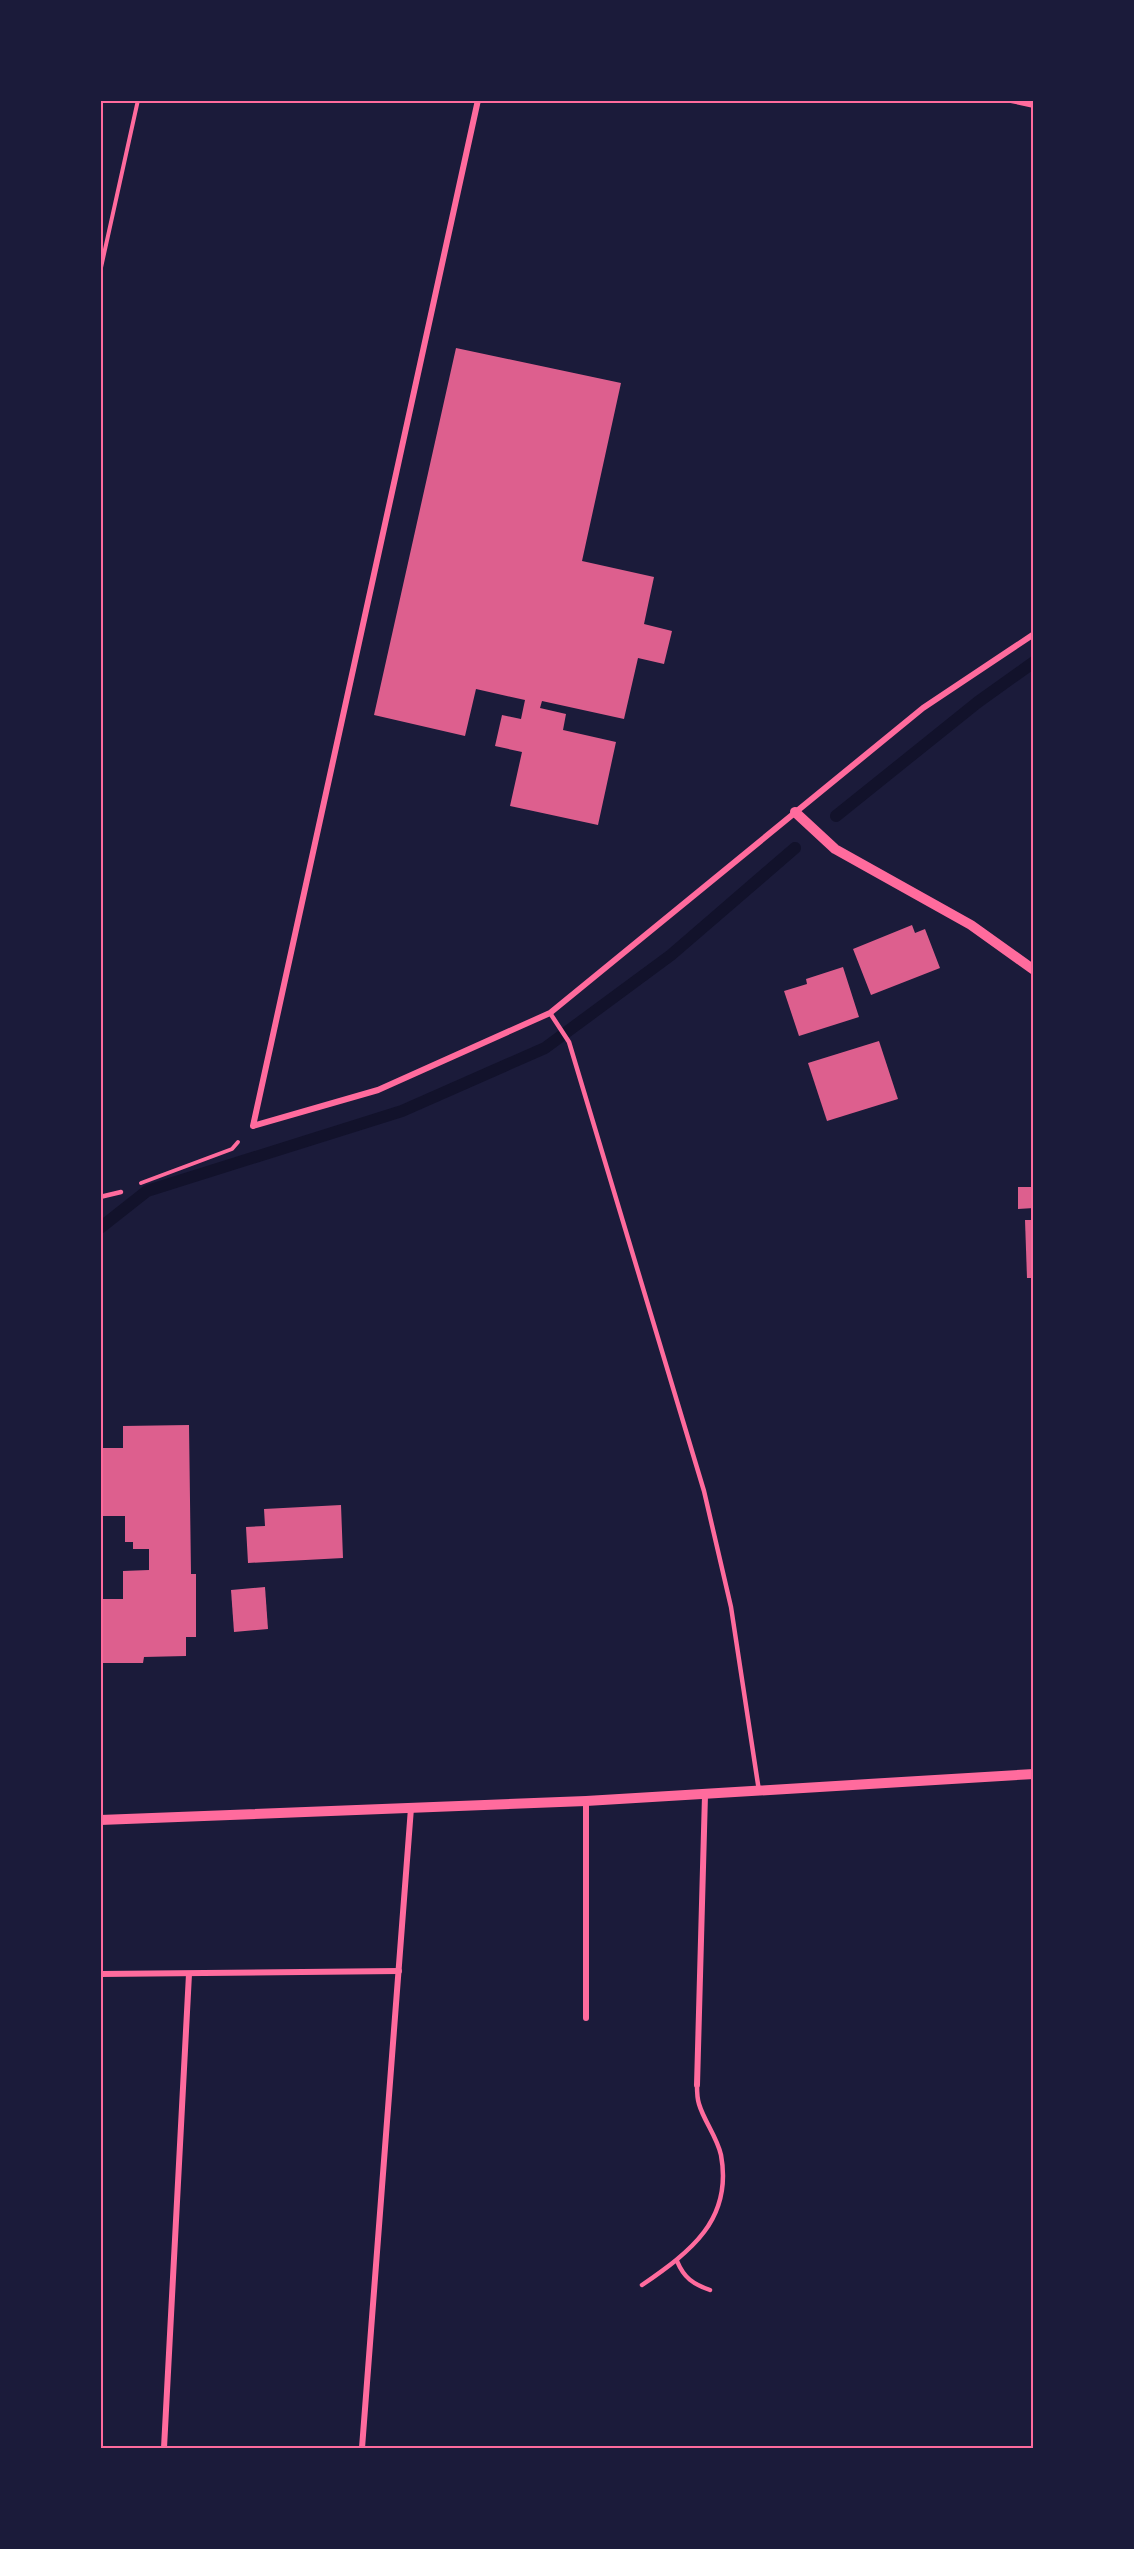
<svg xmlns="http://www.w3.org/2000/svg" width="1134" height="2549" viewBox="0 0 1134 2549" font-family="'Exo 2',sans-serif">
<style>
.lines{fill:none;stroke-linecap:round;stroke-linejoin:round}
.stream{stroke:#12122b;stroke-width:12}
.building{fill:#dd5f8e}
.path{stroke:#ff6b9d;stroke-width:4}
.service{stroke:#ff6b9d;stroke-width:4.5}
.minor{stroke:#ff6b9d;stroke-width:6}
.tertiary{stroke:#ff6b9d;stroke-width:10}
.neatline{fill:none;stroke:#ff6b9d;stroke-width:2}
</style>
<rect width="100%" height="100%" fill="#1b1b3a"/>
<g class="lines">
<g class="stream">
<polyline points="836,816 978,702 1034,662"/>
<polyline points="100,1228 147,1191 402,1111 545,1048 671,955 795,848"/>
</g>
</g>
<g class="building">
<polygon points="456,348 621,383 582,561 654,577 644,624 672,631 664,664 638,658 624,719 542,701 540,708 566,714 563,730 616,742 598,825 510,806 522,752 495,746 502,715 521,719 525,700 476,689 465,736 374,715"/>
<polygon points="912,925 915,933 925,929 940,968 871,995 853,949"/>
<polygon points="843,967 859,1017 799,1036 784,991 807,984 806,979"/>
<polygon points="879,1041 898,1099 827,1121 808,1063"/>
<polygon points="1018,1187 1034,1187 1034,1208 1018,1209"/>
<polygon points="1025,1220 1034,1220 1034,1278 1027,1278"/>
<polygon points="189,1425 191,1574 196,1574 196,1637 186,1637 186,1656 144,1657 143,1663 100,1663 100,1599 123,1599 123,1571 149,1570 149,1549 133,1549 133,1542 125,1542 125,1516 100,1516 100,1448 123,1448 123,1426"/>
<polygon points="341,1505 343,1558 248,1563 246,1527 265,1526 264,1509"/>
<polygon points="265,1587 268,1629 234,1632 231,1590"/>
</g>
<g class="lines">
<g class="path">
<polyline points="100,272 138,100"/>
<polyline points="141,1183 232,1149 238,1142"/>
</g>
<g class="service">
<polyline points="550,1013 569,1042 704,1491 731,1607 759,1791"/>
<polyline points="100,1197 121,1192"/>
<path d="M677 2261C684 2278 693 2284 710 2290"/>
<path d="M642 2285C690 2252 733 2220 721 2155 717 2137 704 2121 699 2104 697 2098 697 2091 697 2085"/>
</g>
<g class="minor">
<polyline points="478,100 253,1126 378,1090 550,1013 923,708 1034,634"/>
<polyline points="1011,100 1034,105"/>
<polyline points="586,1801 586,2018"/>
<polyline points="100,1974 399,1971"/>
<polyline points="697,2085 705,1795"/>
<polyline points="164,2448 189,1974"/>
<polyline points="362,2448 411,1808"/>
</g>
<g class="tertiary">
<polyline points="795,812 835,849 971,925 1034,970"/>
<polyline points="100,1820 586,1801 1034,1774"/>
</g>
</g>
<rect width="1134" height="2549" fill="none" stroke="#1b1b3a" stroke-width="204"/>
<rect x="102" y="102" width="930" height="2345" class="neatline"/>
</svg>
